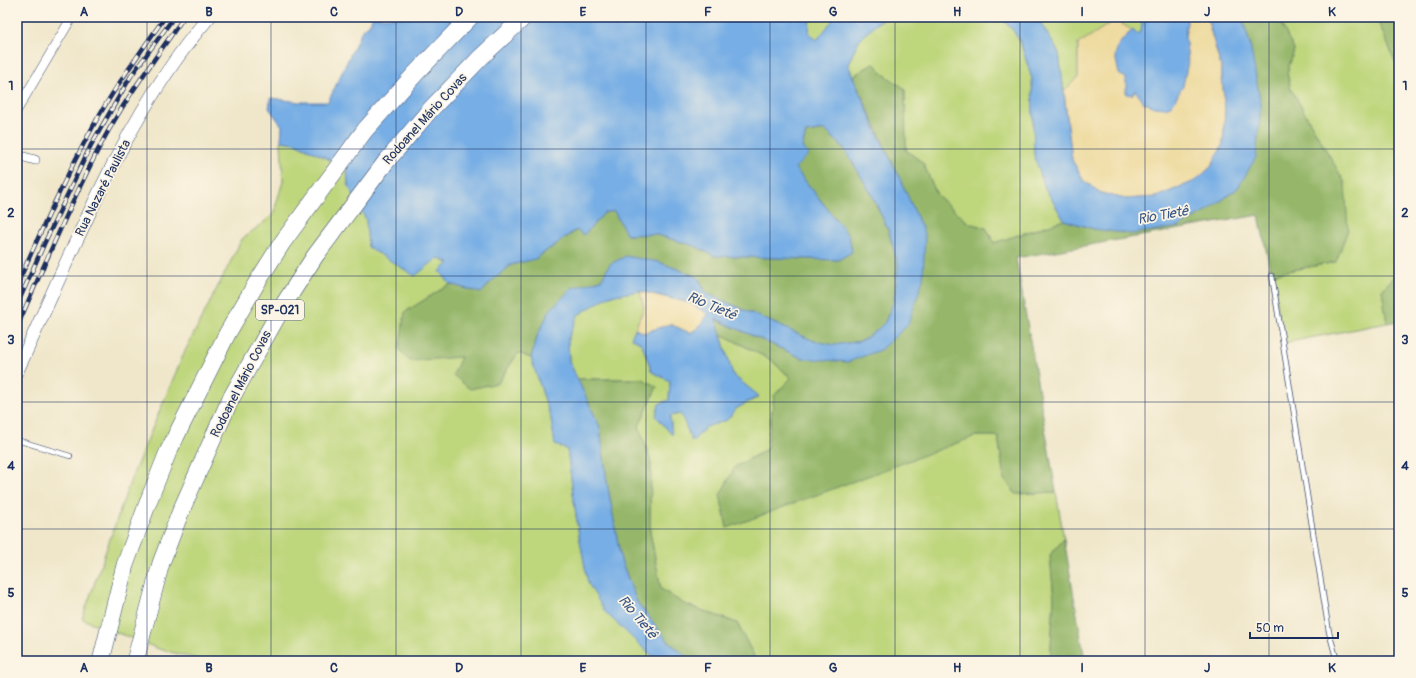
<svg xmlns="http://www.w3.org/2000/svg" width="1416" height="678" viewBox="0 0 1416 678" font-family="Pangolin,sans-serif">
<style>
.green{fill:#bed67b;stroke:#6c826c}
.forest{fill:#96b76b;stroke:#587364}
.sand{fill:#eeda9e;stroke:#84847e}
.water{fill:#77aee5;stroke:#496ea2}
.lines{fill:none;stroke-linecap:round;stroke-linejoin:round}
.lane-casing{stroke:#3b4b6e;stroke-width:6}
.street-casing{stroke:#3b4b6e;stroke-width:10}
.secondary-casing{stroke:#3b4b6e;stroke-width:14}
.highway-casing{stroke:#3b4b6e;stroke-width:18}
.lane{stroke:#fff;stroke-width:4.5}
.street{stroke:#fff;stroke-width:9}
.secondary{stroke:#fff;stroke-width:13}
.highway{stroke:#fff;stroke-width:17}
.rail-casing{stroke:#1b2f5e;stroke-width:4.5}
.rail{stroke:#fcf5e5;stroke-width:3;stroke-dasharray:9;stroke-linecap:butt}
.grid{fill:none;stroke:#1b2f5e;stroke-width:1;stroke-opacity:0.55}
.labels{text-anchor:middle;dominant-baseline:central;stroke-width:3.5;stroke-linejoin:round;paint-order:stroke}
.shield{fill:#fcf5e5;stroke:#5e6a86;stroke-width:1}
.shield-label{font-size:12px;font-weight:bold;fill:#1b2f5e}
.street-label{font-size:13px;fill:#1b2f5e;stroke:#fcf5e5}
.water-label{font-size:14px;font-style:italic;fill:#375586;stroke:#fcf5e5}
.neatline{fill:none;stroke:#1b2f5e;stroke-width:1.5}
.grid-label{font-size:13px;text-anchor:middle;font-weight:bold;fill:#1b2f5e}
</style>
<rect width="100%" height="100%" fill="#fcf5e5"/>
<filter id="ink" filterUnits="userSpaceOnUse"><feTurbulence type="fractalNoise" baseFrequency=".025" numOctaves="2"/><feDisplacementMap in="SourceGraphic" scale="8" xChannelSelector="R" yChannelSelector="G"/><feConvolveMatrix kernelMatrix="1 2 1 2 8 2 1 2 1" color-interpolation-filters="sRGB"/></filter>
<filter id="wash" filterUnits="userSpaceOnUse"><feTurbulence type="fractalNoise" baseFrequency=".012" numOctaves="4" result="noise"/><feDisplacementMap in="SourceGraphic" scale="16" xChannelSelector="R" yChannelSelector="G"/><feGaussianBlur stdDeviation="0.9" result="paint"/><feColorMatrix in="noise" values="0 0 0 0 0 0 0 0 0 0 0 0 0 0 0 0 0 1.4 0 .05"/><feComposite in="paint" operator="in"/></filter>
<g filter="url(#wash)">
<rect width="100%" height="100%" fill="#f0e7cb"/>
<g class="green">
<polygon points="810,17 835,17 817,40 809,32"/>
<polygon points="892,17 998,17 1010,26 1020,41 1032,79 1034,155 1045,188 1064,220 994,243 986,228 968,223 937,195 923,163 906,150 905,89 882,73 874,63 853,76 848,64 859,40 880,21"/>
<polygon points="1037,17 1143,17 1141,32 1137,34 1132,30 1078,44 1078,77 1064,91 1059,53"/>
<polygon points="1278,17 1376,17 1399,70 1399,272 1382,290 1387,323 1284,343 1271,274 1336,262 1345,183 1291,89 1287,73 1294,50"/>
<polygon points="281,141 295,143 347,168 348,184 366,220 368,247 438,258 449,264 440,271 450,284 405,312 461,357 498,383 518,353 531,358 551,419 555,445 567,449 578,530 588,583 641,646 659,661 205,661 159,649 82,619 131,479 184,353 242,239 273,215 283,181"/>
<polygon points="640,291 644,308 631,338 642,344 652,372 670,380 669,400 659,404 672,434 670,416 681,413 706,427 727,420 737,408 759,397 733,375 721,334 771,360 791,378 774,396 767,449 735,467 976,436 998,436 1004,479 1016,494 1056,492 1064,539 1050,555 1054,599 1050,661 752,661 754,656 737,623 684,604 661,589 650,532 651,462 639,426 643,379 577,379 569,361 568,339 578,315 609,296"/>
</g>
<g class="forest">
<polygon points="1242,17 1278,17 1294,50 1287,73 1291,89 1345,183 1348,230 1336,262 1271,274 1259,215 1016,258 1056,492 1016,494 1004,479 998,436 976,436 727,528 720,495 735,467 767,449 774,396 791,378 771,360 721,334 715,319 802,358 880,350 925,235 853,76 874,63 882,73 905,89 906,150 923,163 937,195 968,223 986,228 994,243 1064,220 1094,229 1178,227 1206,212 1238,188 1250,44"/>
<polygon points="1376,17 1399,17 1399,70"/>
<polygon points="825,130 844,148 871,193 889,232 898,266 894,301 885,322 876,331 861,341 834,345 814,341 706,293 698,277 659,262 610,264 601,280 572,288 550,310 538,334 531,358 518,353 498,383 470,389 453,375 461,357 410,361 399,349 405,312 450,284 481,293 492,281 511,265 535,259 577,230 584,235 604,213 614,211 627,235 654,234 695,246 714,256 838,260 852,252 849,236 795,168 802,148 806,133"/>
<polygon points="1399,272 1399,321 1387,323 1382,290"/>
<polygon points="577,379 643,379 657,387 639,426 651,462 650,532 661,589 684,604 737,623 754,656 752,661 691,661 667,640 637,602 621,560 607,482 600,427"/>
<polygon points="1064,539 1085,661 1050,661 1054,599 1050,555"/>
</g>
<g class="sand">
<polygon points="1186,17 1206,17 1208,21 1221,67 1225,109 1223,144 1211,167 1195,181 1156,197 1125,199 1101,193 1084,181 1072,160 1064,91 1078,77 1078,44 1115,20 1132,30 1119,44 1119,74 1126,77 1135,90 1188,63 1185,37 1187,21"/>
<polygon points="640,291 690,303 708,314 698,328 690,333 670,324 643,333 635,329 644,308"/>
</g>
<g class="water">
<polygon points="372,17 810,17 809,32 817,40 835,17 892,17 879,21 859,40 848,64 853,77 876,130 902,183 925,235 923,279 908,325 880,350 848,362 802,358 716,319 733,375 759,396 737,408 727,420 706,427 692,442 681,414 670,416 672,435 656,416 659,404 669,400 670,381 652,372 642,344 631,338 635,329 644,333 670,324 690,333 698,328 708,314 690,303 640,291 609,296 578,315 568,339 569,361 600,427 607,482 621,560 637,602 667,640 691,661 659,661 641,646 605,612 588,583 578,530 567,449 555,445 551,419 531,358 538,334 550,310 572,288 601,280 610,264 626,256 659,262 698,277 706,293 814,341 834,345 861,341 876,331 885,322 894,301 898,265 889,232 871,193 844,148 825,130 806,133 802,148 809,154 795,168 849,236 852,252 838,260 714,256 695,246 654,234 627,235 614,211 604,213 584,235 576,230 535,259 511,265 492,281 481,293 450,284 440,271 449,263 438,258 415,276 368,247 366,220 348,184 347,168 295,143 281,141 282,126 269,108 271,98 299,102 328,102 362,30 370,24"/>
<polygon points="998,17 1037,17 1059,53 1072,160 1084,181 1101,193 1125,199 1156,197 1195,181 1211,167 1223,144 1225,109 1221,67 1208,21 1206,17 1242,17 1250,44 1261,105 1256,157 1238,188 1206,212 1178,227 1131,234 1094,229 1064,220 1045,188 1034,155 1032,79 1020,41 1010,26"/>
<polygon points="1143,17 1186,17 1187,21 1185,37 1188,62 1183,86 1172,105 1166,108 1154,107 1143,102 1135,90 1132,95 1126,94 1126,78 1119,74 1115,55 1119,44 1132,30 1137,34 1141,32"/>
</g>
</g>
<g filter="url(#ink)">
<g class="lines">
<defs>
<g id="lane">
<polyline points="1272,276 1329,632 1337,661"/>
<polyline points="17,440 70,456"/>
</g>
<g id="street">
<polyline points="17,110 72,17"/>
<polyline points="17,155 35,160"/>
</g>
<path id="secondary" d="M17 371C73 252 123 117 209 17"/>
<g id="highway">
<polyline points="101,661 125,565 150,497 168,452 227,334 256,284 282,243 365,130 415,74 470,17"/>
<polyline points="135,661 161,563 180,513 230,400 284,304 315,256 385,163 430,110 481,57 524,17"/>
</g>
</defs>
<use href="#lane" class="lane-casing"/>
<use href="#street" class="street-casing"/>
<use href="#secondary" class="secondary-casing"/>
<use href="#highway" class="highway-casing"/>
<use href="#lane" class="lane"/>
<use href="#street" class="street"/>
<use href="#secondary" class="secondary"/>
<use href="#highway" class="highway"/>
<defs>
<g id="rail">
<path d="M17 285C42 229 66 175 96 121 116 85 141 51 165 17"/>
<polyline points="17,305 44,244 91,145 131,76 174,17"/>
<path d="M17 327C43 267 69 207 98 150 122 103 154 60 184 17"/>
</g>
</defs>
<use href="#rail" class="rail-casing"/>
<use href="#rail" class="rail"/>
</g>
</g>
<path class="grid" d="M147 17V661M271 17V661M396 17V661M521 17V661M646 17V661M770 17V661M895 17V661M1020 17V661M1145 17V661M1269 17V661M17 149H1399M17 276H1399M17 402H1399M17 529H1399"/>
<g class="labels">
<rect class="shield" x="256" y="300" width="48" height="20" rx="3"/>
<g class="shield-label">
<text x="280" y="310">SP-021</text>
</g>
<g class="street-label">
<text transform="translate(425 119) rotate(-48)">Rodoanel Mário Covas</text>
<text transform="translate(103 188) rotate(-63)">Rua Nazaré Paulista</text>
<text transform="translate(241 384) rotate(-63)">Rodoanel Mário Covas</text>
</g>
<g class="water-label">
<text transform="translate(1163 215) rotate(-10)">Rio Tietê</text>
<text transform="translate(712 306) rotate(23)">Rio Tietê</text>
<text transform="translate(638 617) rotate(50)">Rio Tietê</text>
</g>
</g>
<rect width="1416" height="678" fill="none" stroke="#fcf5e5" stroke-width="44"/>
<path d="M1250 632v6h88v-6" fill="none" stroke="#1b2f5e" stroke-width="2"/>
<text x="1256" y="632" font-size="12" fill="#1b2f5e" stroke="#fcf5e5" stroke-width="3" paint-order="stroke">50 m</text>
<rect x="22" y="22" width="1372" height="634" class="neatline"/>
<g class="grid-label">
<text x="84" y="16">A</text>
<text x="209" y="16">B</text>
<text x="334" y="16">C</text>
<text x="459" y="16">D</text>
<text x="583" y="16">E</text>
<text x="708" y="16">F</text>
<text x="833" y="16">G</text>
<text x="957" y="16">H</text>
<text x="1082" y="16">I</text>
<text x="1207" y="16">J</text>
<text x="1332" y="16">K</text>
<text x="11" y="90">1</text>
<text x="1405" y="90">1</text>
<text x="11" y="217">2</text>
<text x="1405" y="217">2</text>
<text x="11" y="344">3</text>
<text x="1405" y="344">3</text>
<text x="11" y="470">4</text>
<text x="1405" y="470">4</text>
<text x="11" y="597">5</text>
<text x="1405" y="597">5</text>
<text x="84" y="672">A</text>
<text x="209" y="672">B</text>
<text x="334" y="672">C</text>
<text x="459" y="672">D</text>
<text x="583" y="672">E</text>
<text x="708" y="672">F</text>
<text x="833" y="672">G</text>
<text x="957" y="672">H</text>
<text x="1082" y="672">I</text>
<text x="1207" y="672">J</text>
<text x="1332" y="672">K</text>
</g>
</svg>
